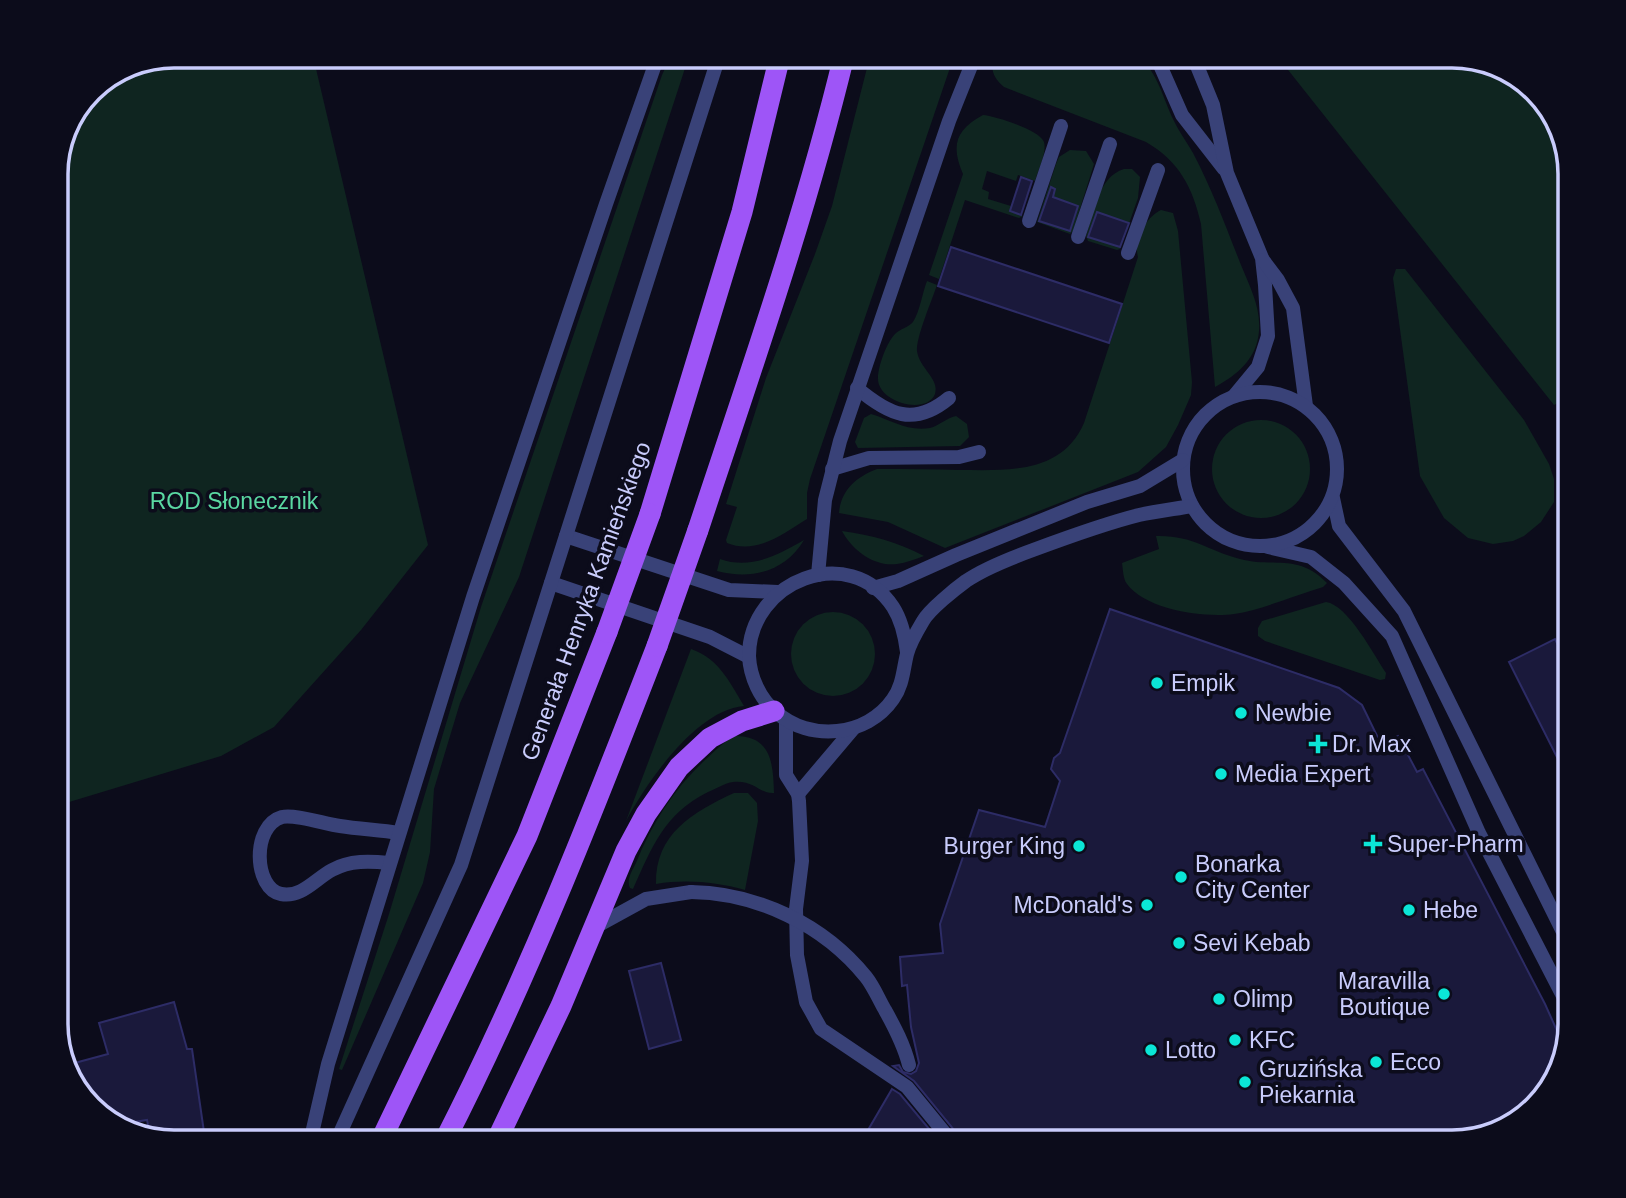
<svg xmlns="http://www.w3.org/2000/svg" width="1626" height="1198" viewBox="0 0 1626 1198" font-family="Helvetica,sans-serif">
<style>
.green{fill:#0f2520}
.building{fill:#1a193b;stroke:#2d2c66;stroke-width:2}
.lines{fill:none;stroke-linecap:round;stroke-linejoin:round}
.lane{stroke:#394278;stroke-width:14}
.street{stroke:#394278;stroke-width:14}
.primary{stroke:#9e55f7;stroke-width:21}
.lane-bridge{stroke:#394278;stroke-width:14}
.primary-bridge{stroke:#9e55f7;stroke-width:21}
.poi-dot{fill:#0be6d6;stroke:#0c0c1b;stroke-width:2.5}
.labels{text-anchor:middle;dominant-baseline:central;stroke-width:7;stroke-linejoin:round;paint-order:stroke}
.park-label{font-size:23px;fill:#5ad7a2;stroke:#0c0c1b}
.street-label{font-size:23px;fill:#c9ccfc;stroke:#0c0c1b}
.poi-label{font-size:23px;fill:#c9ccfc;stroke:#0c0c1b;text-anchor:start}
.rim{fill:none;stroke:#c9ccfc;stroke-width:3.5}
</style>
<rect width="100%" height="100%" fill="#0c0c1b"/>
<g class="green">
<polygon points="174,56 313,56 428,545 361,630 274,727 221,756 56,806 56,166 68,122 96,86"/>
<polygon points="671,56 689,56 519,577 460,703 434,789 430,852 423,883 342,1070 339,1069 389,914 481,607 662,75"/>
<path d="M870 56H954L810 479 807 493V519C783 534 756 555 727 543L726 540 737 507 726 504 766 378 815 254 832 206Z"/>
<path d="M994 56H1138C1158 72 1163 99 1174 121 1179 132 1187 142 1193 153 1212 189 1226 227 1241 265 1250 287 1261 308 1259 331 1257 359 1237 375 1215 387L1201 224C1193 188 1179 161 1146 142L1004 87C993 78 990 69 994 56Z"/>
<polygon points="1277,56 1452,56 1523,80 1558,122 1570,174 1570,397 1554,405"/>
<path d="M983 115C995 116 1040 130 1044 142 1047 153 1038 170 1035 181L1018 175 1016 181 987 171 982 189 989 192 988 199 1011 206 1010 211 1023 216 1019 218 965 200 939 279 929 275 963 174C951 146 955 130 983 115Z"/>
<polygon points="1070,150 1086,151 1094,164 1073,231 1070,234 1037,222 1056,164 1059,157"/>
<path d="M1124 169H1132L1140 177 1138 198 1120 249 1117 250 1088 241 1086 236C1094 212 1098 177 1124 169Z"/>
<path d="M1161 210 1173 213 1178 231 1192 382 1191 395 1178 425 1166 447 1138 472 945 548 888 522 839 513C841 490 856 477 877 469 904 469 932 469 959 470 1007 470 1061 475 1084 423L1138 257C1133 240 1146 217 1161 210Z"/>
<polygon points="1396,269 1405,269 1524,420 1549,464 1554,479 1554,502 1541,522 1524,536 1513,541 1493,544 1468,538 1444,518 1420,476 1393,278"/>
<path d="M927 281 937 285C932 300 916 337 917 351 919 368 940 379 935 394 926 416 877 402 878 378 878 366 887 342 895 334 900 329 909 327 913 322 920 311 922 294 927 281Z"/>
<path d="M871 414C891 420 908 432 930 428 939 426 946 418 956 416L967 424 969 437 960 446 858 448 855 442 864 418Z"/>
<circle cx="1261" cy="469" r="49"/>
<path d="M842 531C872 535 897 542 924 556 915 559 906 563 897 564 874 567 852 550 842 531Z"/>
<path d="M1156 536C1193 535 1206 550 1240 559 1273 568 1298 553 1327 583L1323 587C1296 595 1261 610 1234 614 1205 618 1146 610 1127 584 1123 579 1123 569 1122 563L1159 549Z"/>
<path d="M804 540C785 572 751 580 717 571L720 559C751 570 778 555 804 540Z"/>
<path d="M1326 602C1348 605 1374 655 1386 673L1385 679 1380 680 1265 641 1258 636V628L1262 621Z"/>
<circle cx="833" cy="654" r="42"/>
<path d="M691 649C719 659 729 681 744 706 696 710 647 782 626 821Z"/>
<path d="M735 736C772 736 773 764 774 793 759 794 755 780 733 782 725 783 716 789 708 792 664 814 652 847 633 889L630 888C626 880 632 871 636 863 652 823 674 789 705 760 715 751 723 742 735 736Z"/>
<path d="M734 793H748L757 803 758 821 745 890C716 882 686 879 656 884 655 834 693 812 734 793Z"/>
</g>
<g class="building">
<polygon points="1021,177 1032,181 1021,215 1010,211"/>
<polygon points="1051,187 1055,189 1053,197 1078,206 1070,231 1039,221"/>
<polygon points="1097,212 1129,223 1120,247 1088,237"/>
<polygon points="951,247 1122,304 1109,343 938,286"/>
<polygon points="1110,609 1339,688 1362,705 1381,744 1398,736 1417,772 1423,769 1545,1004 1563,1044 1546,1095 1504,1130 1452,1142 961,1142 959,1136 914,1081 893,1066 899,1065 903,1072 911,1074 916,1071 919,1063 911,1027 907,985 902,986 900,957 943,953 940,924 979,810 1045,827 1060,781 1051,769 1054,758 1060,753"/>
<polygon points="1555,639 1570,669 1570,783 1509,662"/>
<polygon points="661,963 681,1040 649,1049 629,971"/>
<polygon points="174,1002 187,1049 192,1049 204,1132 163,1138 150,1134 147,1120 122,1124 103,1118 78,1090 71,1064 108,1054 99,1023"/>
<polygon points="892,1089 900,1094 940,1142 861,1142"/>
</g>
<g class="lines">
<g class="lane">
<polyline points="1029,221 1061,126"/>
<polyline points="1078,237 1110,144"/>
<polyline points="1128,253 1158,170"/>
<path d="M857 388C889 415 914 427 949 398"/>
<polyline points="832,469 869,458 959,457 979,452"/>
<polyline points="1333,498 1339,526 1404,611 1562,930 1570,940"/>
<polyline points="1268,547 1311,557 1344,583 1392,636 1479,833 1564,998"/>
<polyline points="818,575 825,500 840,441 949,121 975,56"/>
<polyline points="786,721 786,775 798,794 799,801 802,861 796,909 797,955 806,1002 821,1029 907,1087 952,1142"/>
<polyline points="798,794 853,729"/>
<path d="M389 863C370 861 350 860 332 870 315 879 302 898 281 894 254 889 251 826 282 817 295 814 325 824 340 826 359 829 379 830 399 833"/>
<polyline points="595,927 646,899 691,892"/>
<polyline points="310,1142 328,1064 473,597 606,204 658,56"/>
</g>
<g class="street">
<polyline points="1156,56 1182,115 1224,169"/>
<polyline points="1193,56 1213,105 1227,173 1262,258 1265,285 1268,336 1258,367 1234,396"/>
<polyline points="1263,260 1278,280 1293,308 1306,406"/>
<circle cx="1260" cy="469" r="77"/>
<polyline points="566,536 729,590 778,592"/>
<polyline points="551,583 710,637 749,657"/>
<polyline points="873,588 898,581 956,555 1087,502 1140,486 1183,460"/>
<path d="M907 652C905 636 902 621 893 607 849 541 749 581 749 656 750 677 760 699 776 712 809 742 867 737 893 699 903 685 903 670 907 654 910 643 917 631 923 621 929 610 955 589 966 581 985 568 1011 558 1033 550 1068 537 1103 524 1139 515 1157 511 1175 509 1192 506"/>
<polyline points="336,1142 461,865 719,56"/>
</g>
<g class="primary">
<polyline points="650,514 742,212 780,56"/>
<path d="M698 530C750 373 805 217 844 56"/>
<polyline points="380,1142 527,836 607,632"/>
<path d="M444 1142C526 982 592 814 657 646"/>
<polyline points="496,1142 561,1006 626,851 646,814 679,767 710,738 742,721 774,711"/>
</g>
<path class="lane-bridge" d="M691 892C758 893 824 925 866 977 874 987 879 1000 885 1010 895 1028 904 1045 909 1065"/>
<g class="primary-bridge">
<polyline points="607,632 650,514"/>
<polyline points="657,646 698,530"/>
</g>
</g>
<g class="poi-dot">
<circle cx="1157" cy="683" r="7"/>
<circle cx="1241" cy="713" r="7"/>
<path d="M1314.5 733.5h7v7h7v7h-7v7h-7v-7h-7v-7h7z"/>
<circle cx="1221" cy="774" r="7"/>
<path d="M1369.5 833.5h7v7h7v7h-7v7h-7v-7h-7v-7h7z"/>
<circle cx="1079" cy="846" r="7"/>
<circle cx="1181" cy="877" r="7"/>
<circle cx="1147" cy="905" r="7"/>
<circle cx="1409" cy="910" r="7"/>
<circle cx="1179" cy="943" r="7"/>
<circle cx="1444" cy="994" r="7"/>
<circle cx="1219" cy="999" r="7"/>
<circle cx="1235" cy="1040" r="7"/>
<circle cx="1151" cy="1050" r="7"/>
<circle cx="1376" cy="1062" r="7"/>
<circle cx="1245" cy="1082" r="7"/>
</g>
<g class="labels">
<g class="park-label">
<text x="234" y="501">ROD Słonecznik</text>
</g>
<g class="street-label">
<text transform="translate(586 601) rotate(-70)">Generała Henryka Kamieńskiego</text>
</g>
<g class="poi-label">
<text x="1171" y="683">Empik</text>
<text x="1255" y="713">Newbie</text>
<text x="1332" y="744">Dr. Max</text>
<text x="1235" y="774">Media Expert</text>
<text x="1387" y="844">Super-Pharm</text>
<text x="1065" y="846" text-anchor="end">Burger King</text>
<text x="1195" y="864">Bonarka<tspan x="1195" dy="26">City Center</tspan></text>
<text x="1133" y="905" text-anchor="end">McDonald's</text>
<text x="1423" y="910">Hebe</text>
<text x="1193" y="943">Sevi Kebab</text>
<text x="1430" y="981" text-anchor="end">Maravilla<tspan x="1430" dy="26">Boutique</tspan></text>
<text x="1233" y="999">Olimp</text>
<text x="1249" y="1040">KFC</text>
<text x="1165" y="1050">Lotto</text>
<text x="1390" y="1062">Ecco</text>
<text x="1259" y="1069">Gruzińska<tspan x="1259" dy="26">Piekarnia</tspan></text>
</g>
</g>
<path d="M0 0H1626V1198H0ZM174 68H1452A106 106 0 0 1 1558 174V1024A106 106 0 0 1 1452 1130H174A106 106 0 0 1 68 1024V174A106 106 0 0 1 174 68Z" fill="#0c0c1b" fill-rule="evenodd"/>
<path class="rim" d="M174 68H1452A106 106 0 0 1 1558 174V1024A106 106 0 0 1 1452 1130H174A106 106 0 0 1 68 1024V174A106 106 0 0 1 174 68Z"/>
</svg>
